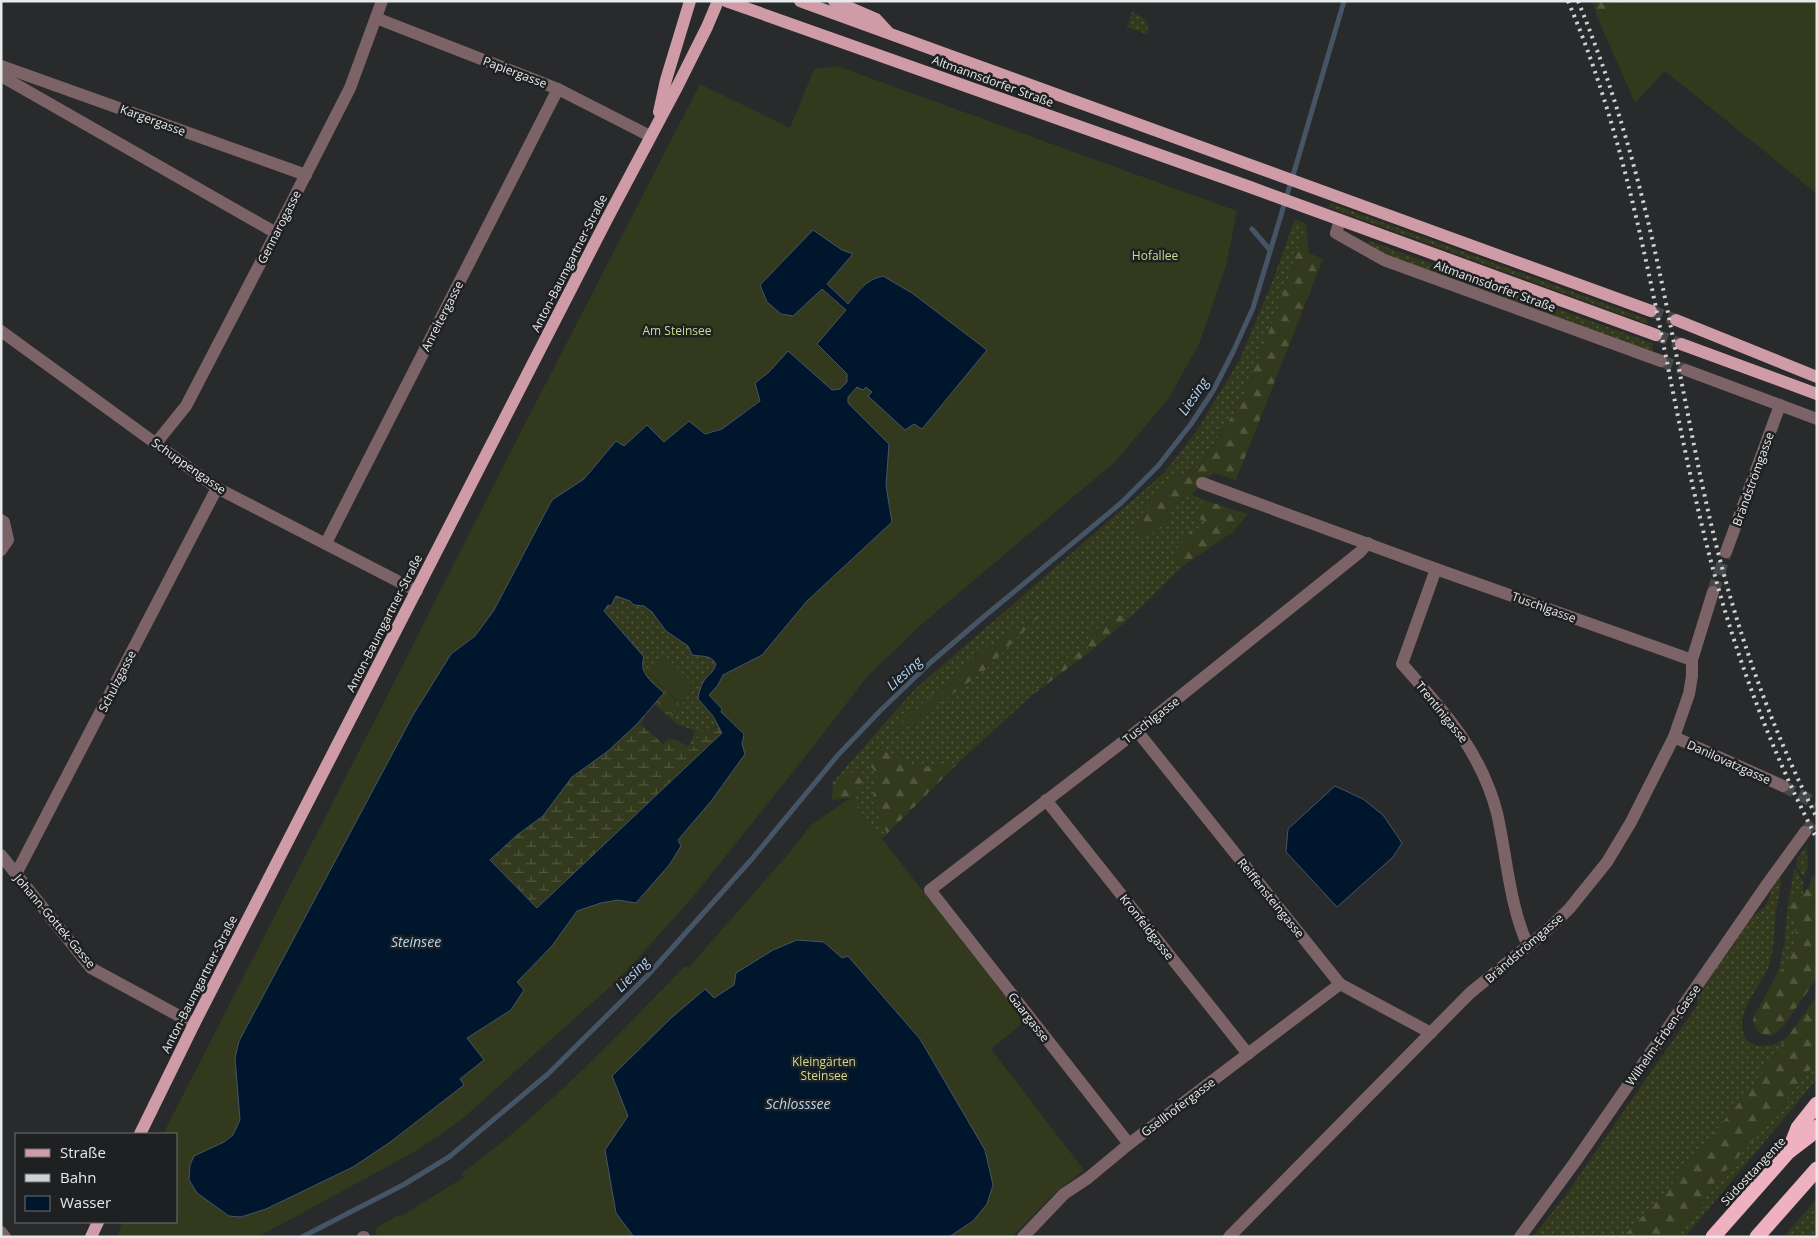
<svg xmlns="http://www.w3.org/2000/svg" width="1818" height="1238" viewBox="0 0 1818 1238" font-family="'Open Sans',sans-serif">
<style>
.grass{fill:url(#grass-dots)}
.forest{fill:url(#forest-firs)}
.wetland{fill:url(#wetland-marsh)}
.park{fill:url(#park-crowns)}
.garden{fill:#33391c;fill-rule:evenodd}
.water{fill:#00162d;stroke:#465566;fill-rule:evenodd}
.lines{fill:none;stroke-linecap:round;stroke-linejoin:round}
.stream{stroke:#465566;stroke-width:5}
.minor-tunnel{stroke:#454749;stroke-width:12;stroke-dasharray:12 6;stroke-linecap:butt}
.major-tunnel{stroke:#454749;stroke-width:12;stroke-dasharray:12 6;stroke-linecap:butt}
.minor{stroke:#7c6368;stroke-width:12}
.major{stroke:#ce9ba7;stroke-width:12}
.highway{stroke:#eeb1bf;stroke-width:15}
.rail{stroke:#d0d1d3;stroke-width:4;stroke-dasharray:2.5 5;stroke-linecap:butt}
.labels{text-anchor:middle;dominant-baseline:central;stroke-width:5;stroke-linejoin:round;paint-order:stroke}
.street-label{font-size:12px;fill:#e8e9eb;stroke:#1e2022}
.park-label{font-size:12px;fill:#cbdd8e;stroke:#1e2022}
.water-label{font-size:14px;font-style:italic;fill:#b0d6f8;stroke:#1e2022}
</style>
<defs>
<pattern id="grass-dots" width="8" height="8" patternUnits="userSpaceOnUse" patternTransform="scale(1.25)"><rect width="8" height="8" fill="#33391c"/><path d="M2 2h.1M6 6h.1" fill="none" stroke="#51563d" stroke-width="1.8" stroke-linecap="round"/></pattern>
<pattern id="forest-firs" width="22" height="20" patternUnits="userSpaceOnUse" patternTransform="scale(1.25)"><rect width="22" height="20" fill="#33391c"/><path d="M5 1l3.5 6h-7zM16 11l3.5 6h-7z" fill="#51563d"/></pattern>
<pattern id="wetland-marsh" width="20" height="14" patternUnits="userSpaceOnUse" patternTransform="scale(1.25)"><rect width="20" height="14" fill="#33391c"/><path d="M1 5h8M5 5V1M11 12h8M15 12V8" fill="none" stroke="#51563d"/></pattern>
<pattern id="park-crowns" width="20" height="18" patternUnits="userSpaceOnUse" patternTransform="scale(1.25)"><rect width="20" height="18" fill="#33391c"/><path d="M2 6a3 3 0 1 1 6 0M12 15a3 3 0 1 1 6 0" fill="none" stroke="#51563d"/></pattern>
</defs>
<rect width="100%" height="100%" fill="#282a2c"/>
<g class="grass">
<polygon points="1132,12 1146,19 1148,28 1147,34 1127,27"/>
<polygon points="1330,203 1647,319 1648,324 1328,207"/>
<polygon points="1295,219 1306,225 1277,311 1241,402 1197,469 1171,478 1167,525 1172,504 1191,495 1204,500 1196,517 1209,524 1172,558 1183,566 1130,618 1117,615 1087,654 1077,650 1031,696 958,763 919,767 878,775 872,800 887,834 882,839 850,798 865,778 859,770 833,782 914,690 1164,473 1196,432 1240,359 1273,280"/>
<polygon points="1369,241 1652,343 1653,354 1383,255 1367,244"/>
<path d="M616 596 630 601 634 605 644 606 652 612 660 624 688 646 691 653C699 657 711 654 716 664 714 671 711 673 706 678 701 683 699 691 698 699L713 716 718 726 700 733 692 750 688 748 695 731 677 724 670 718 696 686 647 673 666 690 664 693 644 674 642 662 628 638 604 611 608 605 611 606Z"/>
<polygon points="1806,847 1808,864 1804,878 1796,864 1798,857"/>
<polygon points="1795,867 1803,882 1803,893 1790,893"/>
<path d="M1781 873C1782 885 1778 899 1776 911 1774 930 1775 950 1768 968 1761 985 1743 1003 1742 1023 1742 1053 1773 1050 1789 1035L1706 1157 1630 1237H1533L1565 1196 1698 1004 1697 997 1749 918C1765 910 1768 903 1772 887 1773 882 1778 877 1781 873Z"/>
<path d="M1788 905C1790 910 1793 915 1794 919 1799 936 1795 965 1778 972L1784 945Z"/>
<polygon points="1817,1061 1817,1079 1685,1237 1671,1237 1702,1204 1709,1189 1750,1144"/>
<polygon points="1817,1199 1817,1237 1783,1237"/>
</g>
<g class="forest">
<polygon points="1592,1 1622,1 1597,17"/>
<polygon points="1306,225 1309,253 1323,259 1236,480 1213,473 1191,495 1172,504 1167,525 1145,537 1133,525 1171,478 1198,469 1241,402 1277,311"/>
<polygon points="1204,500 1248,514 1234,531 1183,566 1171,557 1190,531 1208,524 1196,517"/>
<polygon points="1041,614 984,671 898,734 895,728 978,653"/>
<polygon points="1117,615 1130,618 1087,654 1031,696 1077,649 1087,654 1089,634"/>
<polygon points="878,748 919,767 958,763 887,834 872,800 878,775 867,762"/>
<polygon points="860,769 865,778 850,798 832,800 833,782"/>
<polygon points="1817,876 1817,978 1784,1025 1774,1034 1769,1036 1759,1033 1753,1022 1754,1016 1778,972 1786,967 1792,954 1796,933 1794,920 1788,905 1790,893 1803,893 1810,886 1811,877"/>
<polygon points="1817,996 1817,1061 1750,1144 1709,1189 1702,1204 1671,1237 1623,1237 1660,1198 1747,1093"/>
</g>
<polygon class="wetland" points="644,716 645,718 640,724 663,744 669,738 689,746 688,748 692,750 700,733 718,726 722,733 537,908 490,861 517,835 543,816 572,777 608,751"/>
<polygon class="park" points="666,690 682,706 670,718 654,704"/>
<g class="garden">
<polygon points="1622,1 1817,1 1817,194 1665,71 1635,103 1597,17"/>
<path d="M837 66 1237 211 1226 266 1199 344 1169 398 1116 461 922 624 867 677 809 752 693 897 619 979 462 1119 418 1150 258 1237H117L122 1222H176V1134H163L383 704 511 451 700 84 790 128 814 69ZM853 254 826 284 849 304 862 286 883 276 912 293 987 350 868 396 872 392 866 387H857L848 397V403L889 444 886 486 892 522 807 601 762 655 723 675 718 685 709 695 722 708 721 712 744 734 742 744 745 754 712 800 678 840 636 902 618 900 600 903 577 911 552 946 517 982 511 1010 467 1038 460 1079 464 1085 241 1217 229 1216 197 1193 224 1142 233 1135 240 1120 235 1058 239 1041 413 715 451 654 475 636 494 610 552 500 584 479 616 442 624 446 647 425 664 442 722 429 760 400 755 383 769 372 788 352 832 390 840 389 847 382V374L817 344 847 310 822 288 793 316Z"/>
<polygon points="663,654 696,686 681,704 647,673"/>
<path d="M850 798 1025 1021 991 1049 1084 1170 1053 1195 1012 1237H378L375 1232 377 1227 398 1215 400 1217 464 1177 462 1173C544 1113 613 1040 684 967H689L789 853 811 825Z"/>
</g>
<g class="water">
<path d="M813 230 842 250 853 254 827 284 848 304C859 291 865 280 883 276L912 293 987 350 922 429 914 424 905 430 868 396 872 392 866 387 863 390 857 387 848 397V403L889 444 886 486 892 522 807 601 762 655 723 675 718 685 709 695 722 709 721 712 744 734 742 744 745 754 712 800 678 840 681 846 670 864 636 903 618 900 601 903 577 911 552 946 517 982 524 990 511 1010 467 1038 484 1060 460 1079 464 1085 389 1143 353 1167 266 1209 241 1217 229 1216 197 1193 189 1180 190 1165 194 1156 224 1142 233 1135 240 1120 235 1058 239 1041 413 715 451 654 475 636 494 610 552 500 584 479 616 441 624 446 647 425 664 442 689 421 705 434 722 429 760 401 755 383 769 372 788 351 832 390 840 389 847 382V374L817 344 846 310 822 289 793 316 781 314 767 302 760 285ZM616 596 630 601 634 605 644 606 652 612 666 631 688 646 692 655C701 657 711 654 716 664 714 671 711 673 706 678 701 684 699 692 698 699L713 716 722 733 537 908 490 860 517 835 543 816 572 777 608 751 637 724 664 693C653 683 638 673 644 657L604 611 608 605 611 606Z"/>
<polygon points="1335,786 1363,799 1383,815 1402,843 1393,857 1337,907 1286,852 1288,829"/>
<polygon points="797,940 824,942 842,958 848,956 920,1039 985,1150 993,1185 987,1204 973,1221 949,1237 634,1237 616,1213 605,1150 628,1116 612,1076 671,1018 705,989 714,998 734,985 736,973 773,950"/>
</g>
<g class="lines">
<g class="stream">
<polyline points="1252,229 1270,250"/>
<polyline points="302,1237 403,1185 449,1157 548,1074 647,976 751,860 838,755 881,710 931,662 980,620 1121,503 1158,466 1191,424 1213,391 1233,352 1253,308 1297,162 1344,1"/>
</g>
<g class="minor-tunnel">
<polyline points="1661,361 1686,370"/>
<polyline points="1713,592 1726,552"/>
<polyline points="1783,786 1817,804"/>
<polyline points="1805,832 1817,818"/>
</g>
<g class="major-tunnel">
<polyline points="1651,311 1676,320"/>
<polyline points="1656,335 1681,344"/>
</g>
<g class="minor">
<polyline points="376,18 558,89 650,136"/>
<polyline points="1,66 306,175"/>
<polyline points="1,76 276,233"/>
<polyline points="1340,220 1336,233 1384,260 1661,361"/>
<polyline points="1,331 217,488 417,591"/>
<polyline points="1686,370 1817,419"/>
<polyline points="156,443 186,406 276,233 350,88 382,1"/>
<polyline points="1202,483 1436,569 1692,660"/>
<polyline points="1,520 4,522 8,540 1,550"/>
<polyline points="326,543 558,89"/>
<polyline points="1726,552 1780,405"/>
<path d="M1436 569 1402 664C1443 710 1481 751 1497 813 1507 857 1509 904 1528 946"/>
<polyline points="1137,731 1340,984 1431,1033"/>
<polyline points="1674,737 1783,786"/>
<polyline points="1046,800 1248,1054"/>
<polyline points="1,855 91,968 194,1024"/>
<polyline points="16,874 217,488"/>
<polyline points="1129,1144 930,890 1137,731 1360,552 1368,543"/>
<polyline points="1,1232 5,1237"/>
<polyline points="363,1237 364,1237"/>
<polyline points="1023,1237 1064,1194 1088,1178 1129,1144 1340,984"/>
<polyline points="1229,1237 1470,993 1546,931 1569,909 1607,862 1631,822 1674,737 1689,694 1692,676 1692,660 1713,592"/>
<polyline points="1520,1237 1575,1162 1768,883 1805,832"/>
</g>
<g class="major">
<polyline points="726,1 1250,187 1656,335"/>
<polyline points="800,1 1651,311"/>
<polyline points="834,1 876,19 888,32"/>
<polyline points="659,112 666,80 690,1"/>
<polyline points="1676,320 1817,377"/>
<polyline points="1681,344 1817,394"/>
<polyline points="140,1134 194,1024 607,219 676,89 707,27 718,1"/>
<polyline points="91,1237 98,1222"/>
</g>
<g class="highway">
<polyline points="1789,1151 1798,1128 1817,1104"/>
<polyline points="1713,1237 1788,1152 1809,1136 1817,1127"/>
<polyline points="1757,1237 1817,1169"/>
</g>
<g class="rail">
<path d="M1568 1C1640 170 1660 353 1703 530 1729 637 1766 741 1817 839"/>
<path d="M1578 1C1611 81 1635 163 1654 247 1675 340 1690 435 1712 528 1736 628 1770 726 1817 818"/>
</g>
</g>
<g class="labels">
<g class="street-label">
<text transform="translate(515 72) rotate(21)">Papiergasse</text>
<text transform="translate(993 81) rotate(20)">Altmannsdorfer Straße</text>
<text transform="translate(153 120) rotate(20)">Kargergasse</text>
<text transform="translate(279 227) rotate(-63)">Gennarogasse</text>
<text transform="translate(569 263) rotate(-63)">Anton-Baumgartner-Straße</text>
<text transform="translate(1495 286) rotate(20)">Altmannsdorfer Straße</text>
<text transform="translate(442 316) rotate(-63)">Anreitergasse</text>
<text transform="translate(189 466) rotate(35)">Schuppengasse</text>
<text transform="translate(1753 479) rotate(-70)">Brändströmgasse</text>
<text transform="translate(1544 607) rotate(20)">Tuschlgasse</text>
<text transform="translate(384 623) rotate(-63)">Anton-Baumgartner-Straße</text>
<text transform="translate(117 681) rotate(-63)">Schulzgasse</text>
<text transform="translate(1442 712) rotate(51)">Trentinigasse</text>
<text transform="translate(1151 720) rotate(-38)">Tuschlgasse</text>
<text transform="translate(1729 762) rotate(24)">Danilovatzgasse</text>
<text transform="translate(1271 898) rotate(51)">Reiffensteingasse</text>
<text transform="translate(55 921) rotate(50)">Johann-Gottek-Gasse</text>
<text transform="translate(1147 927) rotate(52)">Kronfeldgasse</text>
<text transform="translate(1524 948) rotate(-41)">Brändströmgasse</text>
<text transform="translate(199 984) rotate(-63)">Anton-Baumgartner-Straße</text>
<text transform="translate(1029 1017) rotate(52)">Gaargasse</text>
<text transform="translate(1663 1035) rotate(-55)">Wilhelm-Erben-Gasse</text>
<text transform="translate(1178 1107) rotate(-37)">Gsellhofergasse</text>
<text transform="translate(1753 1171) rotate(-47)">Südosttangente</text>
</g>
<g class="park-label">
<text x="1155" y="255">Hofallee</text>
<text x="677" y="330">Am Steinsee</text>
<text x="824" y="1061">Kleingärten<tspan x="824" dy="14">Steinsee</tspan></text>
</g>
<g class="water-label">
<text transform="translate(1193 396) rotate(-56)">Liesing</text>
<text transform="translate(904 673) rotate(-42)">Liesing</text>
<text x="416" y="941">Steinsee</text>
<text transform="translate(632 974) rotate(-46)">Liesing</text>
<text x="798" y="1103">Schlosssee</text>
</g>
</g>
<rect width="1818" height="1238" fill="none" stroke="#e8e9eb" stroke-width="5"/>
<rect x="15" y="1133" width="162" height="90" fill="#1e2022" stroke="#6f7072"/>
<rect x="25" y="1149" width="25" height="8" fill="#ce9ba7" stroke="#6f7072"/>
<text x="60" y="1158" font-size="15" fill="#e8e9eb">Straße</text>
<rect x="25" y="1174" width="25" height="8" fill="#d0d1d3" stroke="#6f7072"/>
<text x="60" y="1183" font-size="15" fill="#e8e9eb">Bahn</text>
<rect x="25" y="1196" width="25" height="15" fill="#00162d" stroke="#6f7072"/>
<text x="60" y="1208" font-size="15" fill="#e8e9eb">Wasser</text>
</svg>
